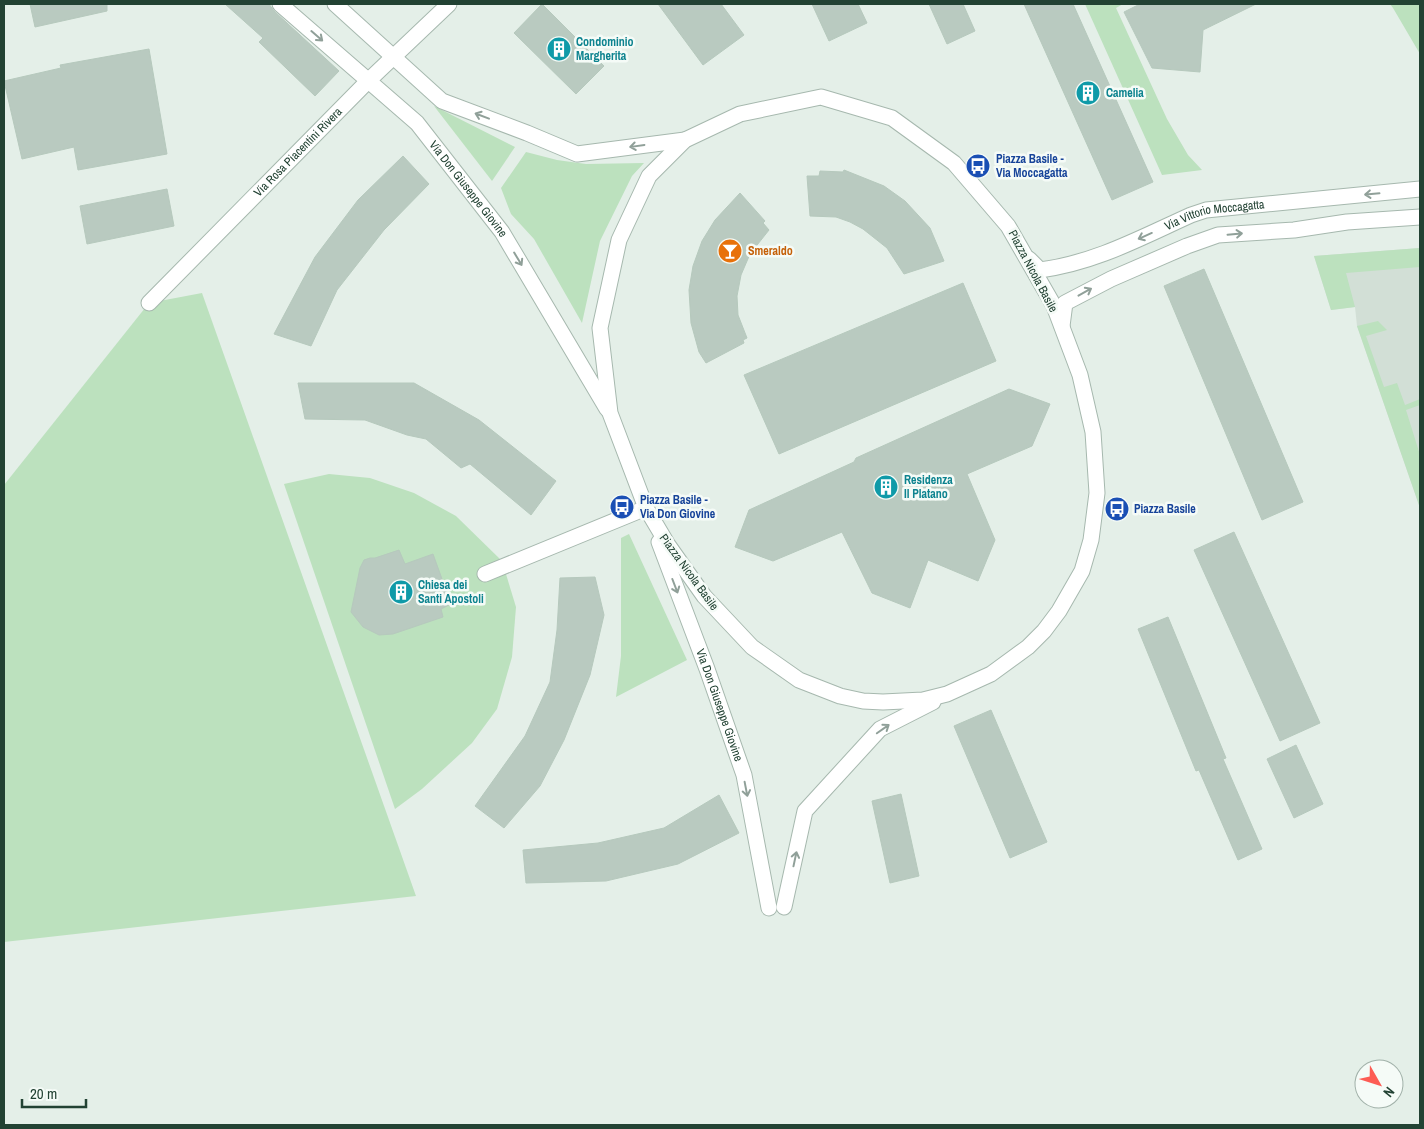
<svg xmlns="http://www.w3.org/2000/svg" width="1424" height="1129" viewBox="0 0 1424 1129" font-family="'Archivo Narrow',sans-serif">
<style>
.built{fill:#d2dfd6}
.green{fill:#bce1be}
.building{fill:#b9cac0;stroke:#b6c9bd}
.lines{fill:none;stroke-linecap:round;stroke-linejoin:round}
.street-casing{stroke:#a6b8ae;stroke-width:17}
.street{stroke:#fff;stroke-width:15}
.oneway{stroke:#90a099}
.labels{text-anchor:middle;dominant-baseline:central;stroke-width:5;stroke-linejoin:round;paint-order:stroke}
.culture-label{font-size:12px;font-weight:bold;fill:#0d838f;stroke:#f5fbf7;text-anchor:start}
.street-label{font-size:12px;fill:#224233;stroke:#f5fbf7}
.transit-label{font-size:12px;font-weight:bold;fill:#164399;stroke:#f5fbf7;text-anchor:start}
.food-label{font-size:12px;font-weight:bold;fill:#c56008;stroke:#f5fbf7;text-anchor:start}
</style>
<rect width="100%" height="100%" fill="#e4efe8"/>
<polygon class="built" points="1420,248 1420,508 1357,326 1355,307 1331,310 1314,256"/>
<g class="green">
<polygon points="1085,4 1123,4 1116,8 1167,119 1188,155 1202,170 1162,175"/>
<polygon points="1390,4 1420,4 1420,54 1393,8"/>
<polygon points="434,106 515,147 492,181"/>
<polygon points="526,152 557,160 586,164 644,163 632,176 600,241 582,323 534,239 511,214 501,188"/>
<polygon points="1420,248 1420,267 1346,273 1355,307 1331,310 1314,256"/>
<polygon points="202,293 416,896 4,942 4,485 149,303"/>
<polygon points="1378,321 1387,330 1366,336 1384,387 1397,383 1405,405 1420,399 1420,405 1406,410 1420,455 1420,508 1357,326"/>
<polygon points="329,474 370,478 414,493 456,516 502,561 516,607 512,657 497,709 472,743 422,789 395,809 284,484"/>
<polygon points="629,534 687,660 616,697 621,656 621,538"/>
</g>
<g class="building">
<polygon points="30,4 107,4 107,11 35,27"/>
<polygon points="225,4 269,4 274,11 339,71 315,96 259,42 263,38"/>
<polygon points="542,4 604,66 576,94 514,33"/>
<polygon points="658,4 721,4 744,35 703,65"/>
<polygon points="812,4 858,4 867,23 829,41"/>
<polygon points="929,4 963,4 975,31 947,44"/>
<polygon points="1024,4 1073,4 1153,182 1112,200"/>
<polygon points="1140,4 1256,4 1203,30 1200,72 1152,68 1124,12"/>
<polygon points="149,49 167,154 78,170 74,147 22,159 4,81 61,68 60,65"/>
<polygon points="403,156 429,184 384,230 337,290 311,346 274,334 315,257 358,200"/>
<polygon points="844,170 884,186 905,201 930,228 944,261 904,274 887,248 863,229 850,222 836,217 810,216 807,176 819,176 820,171 843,172"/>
<polygon points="167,189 174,226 87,244 80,206"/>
<polygon points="740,193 765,221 763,223 769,230 750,254 741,275 737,296 738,315 747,338 743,340 744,343 706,363 699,352 691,323 689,290 693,266 702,241 715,220"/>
<polygon points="1204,269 1303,502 1262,520 1164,286"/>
<polygon points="963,283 996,361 779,454 744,375"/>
<polygon points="298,383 414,383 479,420 556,481 531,515 470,464 461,468 426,439 407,435 365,420 305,419"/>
<polygon points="1009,389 1050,404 1032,446 967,474 995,540 978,581 928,560 910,608 872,593 842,532 773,561 735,547 749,510 854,462 856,458"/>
<polygon points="1234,532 1320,723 1280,741 1194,550"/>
<polygon points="399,550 405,564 433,554 451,604 441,609 443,617 393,634 379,635 363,627 351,612 360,568 364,560 370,558 375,558"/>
<polygon points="595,577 604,615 590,675 564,740 540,786 504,828 475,806 525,736 550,682 557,630 560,578"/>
<polygon points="1168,617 1226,758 1223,759 1262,849 1238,860 1199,770 1196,771 1138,629"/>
<polygon points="991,710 1047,842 1010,858 954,726"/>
<polygon points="1296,745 1323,804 1294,818 1267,759"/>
<polygon points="901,794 919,876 890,883 872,801"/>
<polygon points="719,795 739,833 678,864 606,881 526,883 523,850 598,843 664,828"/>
</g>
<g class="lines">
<defs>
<g id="street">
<path id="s1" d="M280 4 417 123 502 232 607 409"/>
<polyline points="335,4 442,101 527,133 577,154 685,140"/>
<polygon points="821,97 892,118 954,163 1008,226 1054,306 1080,375 1093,432 1097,493 1091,540 1082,571 1059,611 1044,631 1028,647 991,674 947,694 923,700 883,702 863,701 840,696 799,680 752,647 704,596 668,545 646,508 610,413 600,328 619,240 649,176 685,140 740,114"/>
<path id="s2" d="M1029 259 1040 270C1095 263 1142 237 1191 215L1206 210 1420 189"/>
<path id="s3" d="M149 303 368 81 449 4"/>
<polyline points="1062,326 1065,303 1111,279 1187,246 1218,235 1294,230 1347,222 1420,217"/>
<path id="s4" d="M659 542 707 669 744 775 769 908"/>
<polyline points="485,574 646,508"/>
<polyline points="784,907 805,811 880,729 933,702"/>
</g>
</defs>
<use href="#street" class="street-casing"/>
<use href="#street" class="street"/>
</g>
<defs><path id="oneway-shaft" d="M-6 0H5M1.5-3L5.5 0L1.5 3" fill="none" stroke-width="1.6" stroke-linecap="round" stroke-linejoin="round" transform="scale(1.25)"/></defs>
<g class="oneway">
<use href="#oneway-shaft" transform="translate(317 36) rotate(41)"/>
<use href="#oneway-shaft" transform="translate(482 116) rotate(-159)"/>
<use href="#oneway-shaft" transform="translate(637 146) rotate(172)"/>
<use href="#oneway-shaft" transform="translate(1372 194) rotate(175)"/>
<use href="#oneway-shaft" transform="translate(1235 234) rotate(-5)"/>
<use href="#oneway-shaft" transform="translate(1145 236) rotate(156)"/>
<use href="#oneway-shaft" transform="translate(518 259) rotate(59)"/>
<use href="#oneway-shaft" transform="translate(1085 292) rotate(-29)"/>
<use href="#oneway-shaft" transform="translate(675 586) rotate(69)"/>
<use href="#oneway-shaft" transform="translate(883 729) rotate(-35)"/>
<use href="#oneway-shaft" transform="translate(746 789) rotate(79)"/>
<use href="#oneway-shaft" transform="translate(795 859) rotate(-78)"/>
</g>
<defs>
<symbol id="building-disc" viewBox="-11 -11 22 22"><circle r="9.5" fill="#0f9aa8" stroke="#f5fbf7"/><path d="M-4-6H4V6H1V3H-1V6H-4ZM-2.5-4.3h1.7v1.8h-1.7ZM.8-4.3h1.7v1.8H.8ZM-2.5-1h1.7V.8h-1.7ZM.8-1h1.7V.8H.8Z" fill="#fff"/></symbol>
<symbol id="bus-disc" viewBox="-11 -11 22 22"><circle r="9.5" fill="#1a4fb4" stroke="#f5fbf7"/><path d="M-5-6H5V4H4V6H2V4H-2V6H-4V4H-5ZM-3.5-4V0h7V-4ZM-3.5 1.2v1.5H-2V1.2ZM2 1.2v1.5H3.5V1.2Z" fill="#fff"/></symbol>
<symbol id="bar-disc" viewBox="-11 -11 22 22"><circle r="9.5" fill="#e8710a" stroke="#f5fbf7"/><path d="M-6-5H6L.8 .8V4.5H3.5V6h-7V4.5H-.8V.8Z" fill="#fff"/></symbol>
</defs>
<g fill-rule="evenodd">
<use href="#building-disc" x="545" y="35" width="28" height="28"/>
<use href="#building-disc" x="1074" y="79" width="28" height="28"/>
<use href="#bus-disc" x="964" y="152" width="28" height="28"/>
<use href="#bar-disc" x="716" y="237" width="28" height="28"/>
<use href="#building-disc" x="872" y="473" width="28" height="28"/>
<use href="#bus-disc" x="608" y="493" width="28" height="28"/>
<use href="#bus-disc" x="1103" y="495" width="28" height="28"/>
<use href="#building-disc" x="387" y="578" width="28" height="28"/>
</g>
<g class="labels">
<g class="culture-label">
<text x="576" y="42">Condominio<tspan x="576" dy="14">Margherita</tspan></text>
<text x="1106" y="93">Camelia</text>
<text x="904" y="480">Residenza<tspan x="904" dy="14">Il Platano</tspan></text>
<text x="418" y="585">Chiesa dei<tspan x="418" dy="14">Santi Apostoli</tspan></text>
</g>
<g class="street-label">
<text stroke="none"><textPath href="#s3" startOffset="212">Via Rosa Piacentini Rivera</textPath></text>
<text stroke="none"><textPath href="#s1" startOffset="265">Via Don Giuseppe Giovine</textPath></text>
<text stroke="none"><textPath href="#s2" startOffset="200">Via Vittorio Moccagatta</textPath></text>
<text transform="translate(1033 271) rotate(62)">Piazza Nicola Basile</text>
<text transform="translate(689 572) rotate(54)">Piazza Nicola Basile</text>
<text stroke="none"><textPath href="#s4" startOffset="174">Via Don Giuseppe Giovine</textPath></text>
</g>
<g class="transit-label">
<text x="996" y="159">Piazza Basile -<tspan x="996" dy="14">Via Moccagatta</tspan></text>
<text x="640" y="500">Piazza Basile -<tspan x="640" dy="14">Via Don Giovine</tspan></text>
<text x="1134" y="509">Piazza Basile</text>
</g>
<g class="food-label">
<text x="748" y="251">Smeraldo</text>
</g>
</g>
<rect width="1424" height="1129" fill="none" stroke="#224233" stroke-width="10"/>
<g transform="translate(1379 1084) rotate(129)"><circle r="24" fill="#f5fbf7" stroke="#a1b1a9"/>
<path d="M0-4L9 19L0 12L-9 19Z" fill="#fd5c54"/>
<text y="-8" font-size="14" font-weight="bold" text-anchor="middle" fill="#224233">N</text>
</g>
<path d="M22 1099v8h64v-8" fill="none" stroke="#224233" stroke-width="2.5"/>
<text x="30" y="1099" font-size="15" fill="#224233" stroke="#f5fbf7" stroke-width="4" paint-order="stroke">20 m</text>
</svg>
